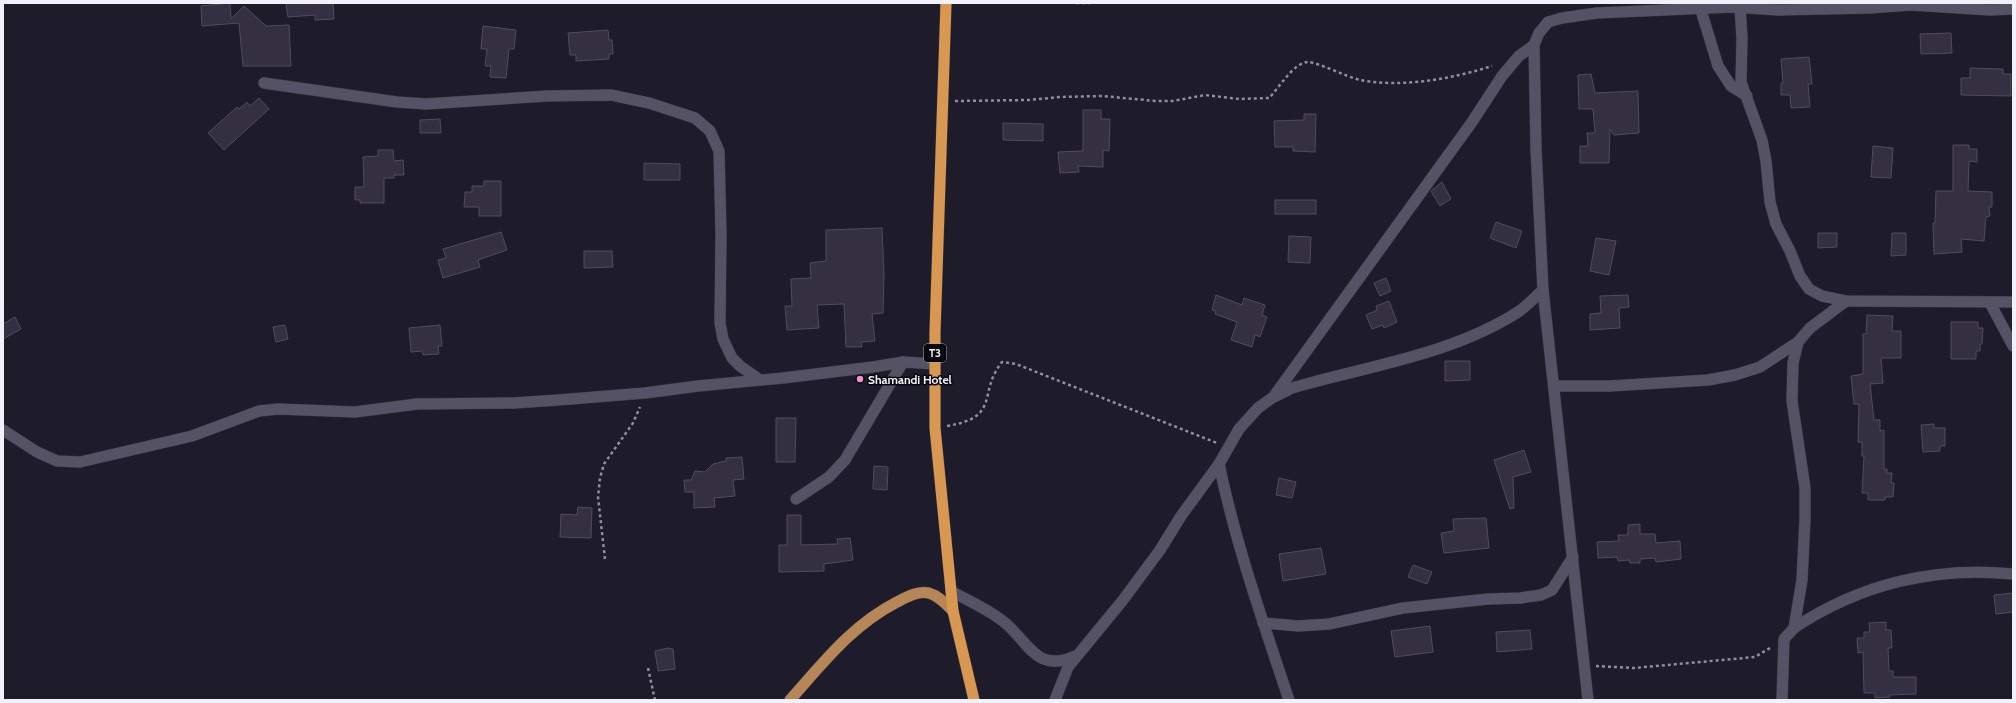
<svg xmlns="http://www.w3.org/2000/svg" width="2016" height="703" viewBox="0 0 2016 703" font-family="Cabin,sans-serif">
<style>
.building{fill:#343041;stroke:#504c5f}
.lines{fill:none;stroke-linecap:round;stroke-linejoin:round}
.minor-casing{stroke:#383541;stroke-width:12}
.primary-casing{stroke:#383541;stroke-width:12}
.trunk-casing{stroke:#383541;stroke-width:12}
.path{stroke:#918f9c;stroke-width:2.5;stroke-dasharray:3 3;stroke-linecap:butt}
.minor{stroke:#555265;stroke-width:11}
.primary{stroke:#b78657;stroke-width:11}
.trunk{stroke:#d89852;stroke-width:11}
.poi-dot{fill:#f491d4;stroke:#08070e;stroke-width:1.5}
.labels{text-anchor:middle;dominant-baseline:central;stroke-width:3;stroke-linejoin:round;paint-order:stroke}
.shield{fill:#08070e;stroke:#acaab4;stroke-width:1}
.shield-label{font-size:11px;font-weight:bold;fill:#f2f0fb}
.poi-label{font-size:12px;font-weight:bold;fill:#f2f0fb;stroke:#08070e;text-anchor:start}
</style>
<rect width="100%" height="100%" fill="#1e1b2b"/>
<g class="building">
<polygon points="230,3 231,19 244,6 266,26 289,25 291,66 243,66 239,23 202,26 201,6"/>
<polygon points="286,3 333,3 334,19 315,20 315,15 288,17"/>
<polygon points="483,26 516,30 514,49 509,49 506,78 490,77 491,66 485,66 487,49 481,49"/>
<polygon points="608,30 609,40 612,40 613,54 609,54 609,59 576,61 576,55 570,55 568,33"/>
<polygon points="1951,33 1952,53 1921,54 1920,34"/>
<polygon points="1809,57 1812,84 1808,84 1810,107 1791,108 1790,95 1781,95 1781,83 1783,83 1781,59"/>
<polygon points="1970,68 2003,69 2003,74 2011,74 2011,96 1961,95 1961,78 1970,78"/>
<polygon points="1591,74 1595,93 1638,91 1639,133 1614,135 1610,129 1609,163 1580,163 1580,146 1588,146 1587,133 1595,133 1593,109 1579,109 1578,75"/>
<polygon points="259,98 269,109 224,150 208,133 237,107 239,109 247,102 250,106"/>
<polygon points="1083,110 1101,110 1101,119 1110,119 1109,151 1103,150 1103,167 1078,166 1079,172 1060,173 1058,152 1083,151"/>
<polygon points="1304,114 1316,114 1315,152 1293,151 1293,147 1275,147 1274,121 1304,120"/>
<polygon points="440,119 441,133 420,133 420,120"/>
<polygon points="1003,123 1043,124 1043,141 1003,140"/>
<polygon points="1953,145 1969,145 1969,149 1977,149 1977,162 1969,161 1968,191 1992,192 1992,207 1989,207 1990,216 1986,217 1984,241 1961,239 1962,252 1934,254 1933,223 1935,223 1936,191 1953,191"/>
<polygon points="1873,146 1893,148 1891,178 1871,177"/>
<polygon points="378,150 393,150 394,161 403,160 404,175 394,175 394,178 384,178 384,203 360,203 360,200 355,200 355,187 364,187 363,157 378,156"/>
<polygon points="644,163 680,164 680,180 644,180"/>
<polygon points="484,181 501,181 501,216 479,216 479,207 464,207 465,192 472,192 472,186 484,186"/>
<polygon points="1442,182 1451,199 1440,206 1431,191"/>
<rect x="1275" y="200" width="41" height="14"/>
<polygon points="1496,222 1522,231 1516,248 1490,238"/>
<polygon points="882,228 884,274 883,313 872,314 875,341 861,342 862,347 846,347 844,304 817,305 819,328 787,330 785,306 792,306 791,279 811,278 810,263 826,261 826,230"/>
<polygon points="501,232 507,250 478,260 480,267 443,278 438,260 446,258 443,249"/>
<polygon points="1818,233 1837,233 1837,247 1818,248"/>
<polygon points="1892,233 1906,233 1906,255 1891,256"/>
<polygon points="1289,236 1311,237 1310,263 1288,262"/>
<polygon points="1596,238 1616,241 1609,275 1590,271"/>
<polygon points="584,251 612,251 613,267 584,268"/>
<polygon points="1386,278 1391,291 1380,296 1374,283"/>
<polygon points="1216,295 1242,305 1244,298 1265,305 1262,315 1267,317 1260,337 1255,335 1252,347 1231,340 1237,322 1215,314 1216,311 1212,310"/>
<polygon points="1628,295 1629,307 1619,308 1620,328 1590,330 1590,314 1601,313 1600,296"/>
<polygon points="1389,301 1397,322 1384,328 1383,325 1372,329 1366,315 1377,310 1376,306"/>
<polygon points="1867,315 1893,316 1892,331 1901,331 1901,358 1881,358 1883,383 1870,384 1874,420 1880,420 1880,431 1884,430 1884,469 1887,469 1887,473 1892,473 1891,483 1894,483 1893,497 1885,497 1885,500 1868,500 1868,493 1862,493 1864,456 1862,456 1862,442 1858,442 1859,404 1854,404 1851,376 1863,374 1863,334 1866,334"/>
<polygon points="15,317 21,329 3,339 3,324"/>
<polygon points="1951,322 1978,322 1978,328 1983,328 1982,344 1980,344 1980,351 1976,351 1976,359 1951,359"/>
<polygon points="285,325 288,339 276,342 273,327"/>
<polygon points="440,325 442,346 438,346 439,354 423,355 422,351 411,352 409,328"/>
<polygon points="1445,361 1470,361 1470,380 1445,381"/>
<polygon points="776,418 796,418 795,462 776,462"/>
<polygon points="1934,424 1934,428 1945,428 1945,446 1940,446 1940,451 1923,452 1921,425"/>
<polygon points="1524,450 1531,472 1513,477 1514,508 1510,509 1494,460"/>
<polygon points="742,457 744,479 733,480 735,496 714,498 715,507 694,508 694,492 685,492 684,480 691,480 695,471 705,472 713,464 726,461 726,458"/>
<polygon points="874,466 888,467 887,490 873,489"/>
<polygon points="1279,478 1296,482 1292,498 1276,495"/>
<polygon points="578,507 592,508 591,538 560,537 561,514 577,515"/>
<polygon points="787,515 801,515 801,545 838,544 837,539 850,538 853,560 824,564 824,571 779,572 779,545 787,545"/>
<polygon points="1486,518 1489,548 1444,553 1441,533 1454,531 1453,519"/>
<polygon points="1640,524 1640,534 1655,534 1656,543 1680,541 1681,559 1656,562 1655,558 1640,559 1640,563 1630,563 1629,560 1618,561 1617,557 1598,558 1597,542 1619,541 1618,535 1628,535 1628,525"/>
<polygon points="1321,548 1326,574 1283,581 1279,554"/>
<polygon points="1413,565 1432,572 1427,584 1408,577"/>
<polygon points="2013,593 2013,612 1996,614 1994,595"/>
<polygon points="1886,622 1886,630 1891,630 1892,648 1888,648 1889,671 1893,671 1893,677 1916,677 1916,694 1889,695 1890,697 1875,698 1875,693 1864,693 1863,652 1858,653 1857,638 1864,638 1864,632 1870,632 1869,623"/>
<polygon points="1430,626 1433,652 1395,657 1391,631"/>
<polygon points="1530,630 1532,649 1497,652 1496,632"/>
<polygon points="668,648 673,649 675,669 658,671 655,651"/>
</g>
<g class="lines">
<defs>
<g id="minor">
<polyline points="1700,7 1718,66 1731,86 1747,96"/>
<polyline points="1740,7 1742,38 1741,82 1762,140 1766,161 1770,202 1776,224 1790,251 1800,276 1809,289 1822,296 1846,301 2013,302"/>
<polyline points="264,83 397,102 426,104 547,96 611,95 649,103 695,118 710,131 719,151 721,234 720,323 723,339 732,358 740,366 760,380"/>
<polyline points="1990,303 2013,346"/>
<polyline points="1554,386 1610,386 1708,380 1735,375 1760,367 1798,342"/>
<polyline points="1274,396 1472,122 1502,76 1519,56 1534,45"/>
<polyline points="3,430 37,452 57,461 80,462 192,436 259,411 278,409 355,412 417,404 514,403 558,400 645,393 698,386 783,378 873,367 903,362 935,364"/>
<path d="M1219 464C1236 545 1263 622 1289 700"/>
<polyline points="796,499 829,477 845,460 903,362"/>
<path d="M951 591C967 600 985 608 1000 619 1027 637 1034 675 1075 656"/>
<polyline points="1263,623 1298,626 1329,624 1403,608 1488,599 1520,598 1541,595 1552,590 1573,557"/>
<path d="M1794 628C1860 584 1935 566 2013 574"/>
<path d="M1055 700 1068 667 1123 600 1160 550 1181 516 1219 464 1239 429 1258 408 1272 398 1292 388C1367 366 1451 355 1518 312 1527 306 1535 297 1543 290"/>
<polyline points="1588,700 1543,290 1536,149 1534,45 1539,33 1548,22 1562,18 1597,13 1732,7 1778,10 1870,8 1911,5 1990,10 2013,9"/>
<polyline points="1782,700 1784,639 1794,628 1802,580 1805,519 1805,488 1792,401 1793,363 1798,342 1810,328 1846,301"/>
</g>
<path id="primary" d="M790 700C823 663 852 625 897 602 907 597 917 591 929 593 939 596 946 604 953 611"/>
<polyline id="trunk" points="946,3 935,332 935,428 953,611 974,700"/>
</defs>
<use href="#minor" class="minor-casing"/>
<use href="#primary" class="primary-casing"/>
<use href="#trunk" class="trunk-casing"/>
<g class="path">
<polyline points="1076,3 1090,3"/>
<path d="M955 101 1029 100 1060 97 1102 96 1156 101H1173L1205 95 1239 99 1269 98C1279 88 1294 62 1308 62 1317 62 1347 77 1360 80 1403 88 1451 79 1492 66"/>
<path d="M947 426C1002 417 977 393 1002 362L1016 364 1217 443"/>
<polyline points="605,559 598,497 600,478 604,464 633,423 640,407"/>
<polyline points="1596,666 1634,668 1755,657 1770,648"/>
<polyline points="648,668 655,700"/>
</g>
<use href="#minor" class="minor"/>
<use href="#primary" class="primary"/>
<use href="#trunk" class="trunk"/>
</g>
<circle class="poi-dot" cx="860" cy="379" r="4"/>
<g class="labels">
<rect class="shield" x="924" y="344" width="22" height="18" rx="3"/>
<g class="shield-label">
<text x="935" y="353">T3</text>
</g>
<g class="poi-label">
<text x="868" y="379">Shamandi Hotel</text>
</g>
</g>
<rect width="2016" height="703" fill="none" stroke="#f2f0fb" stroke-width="8"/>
</svg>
